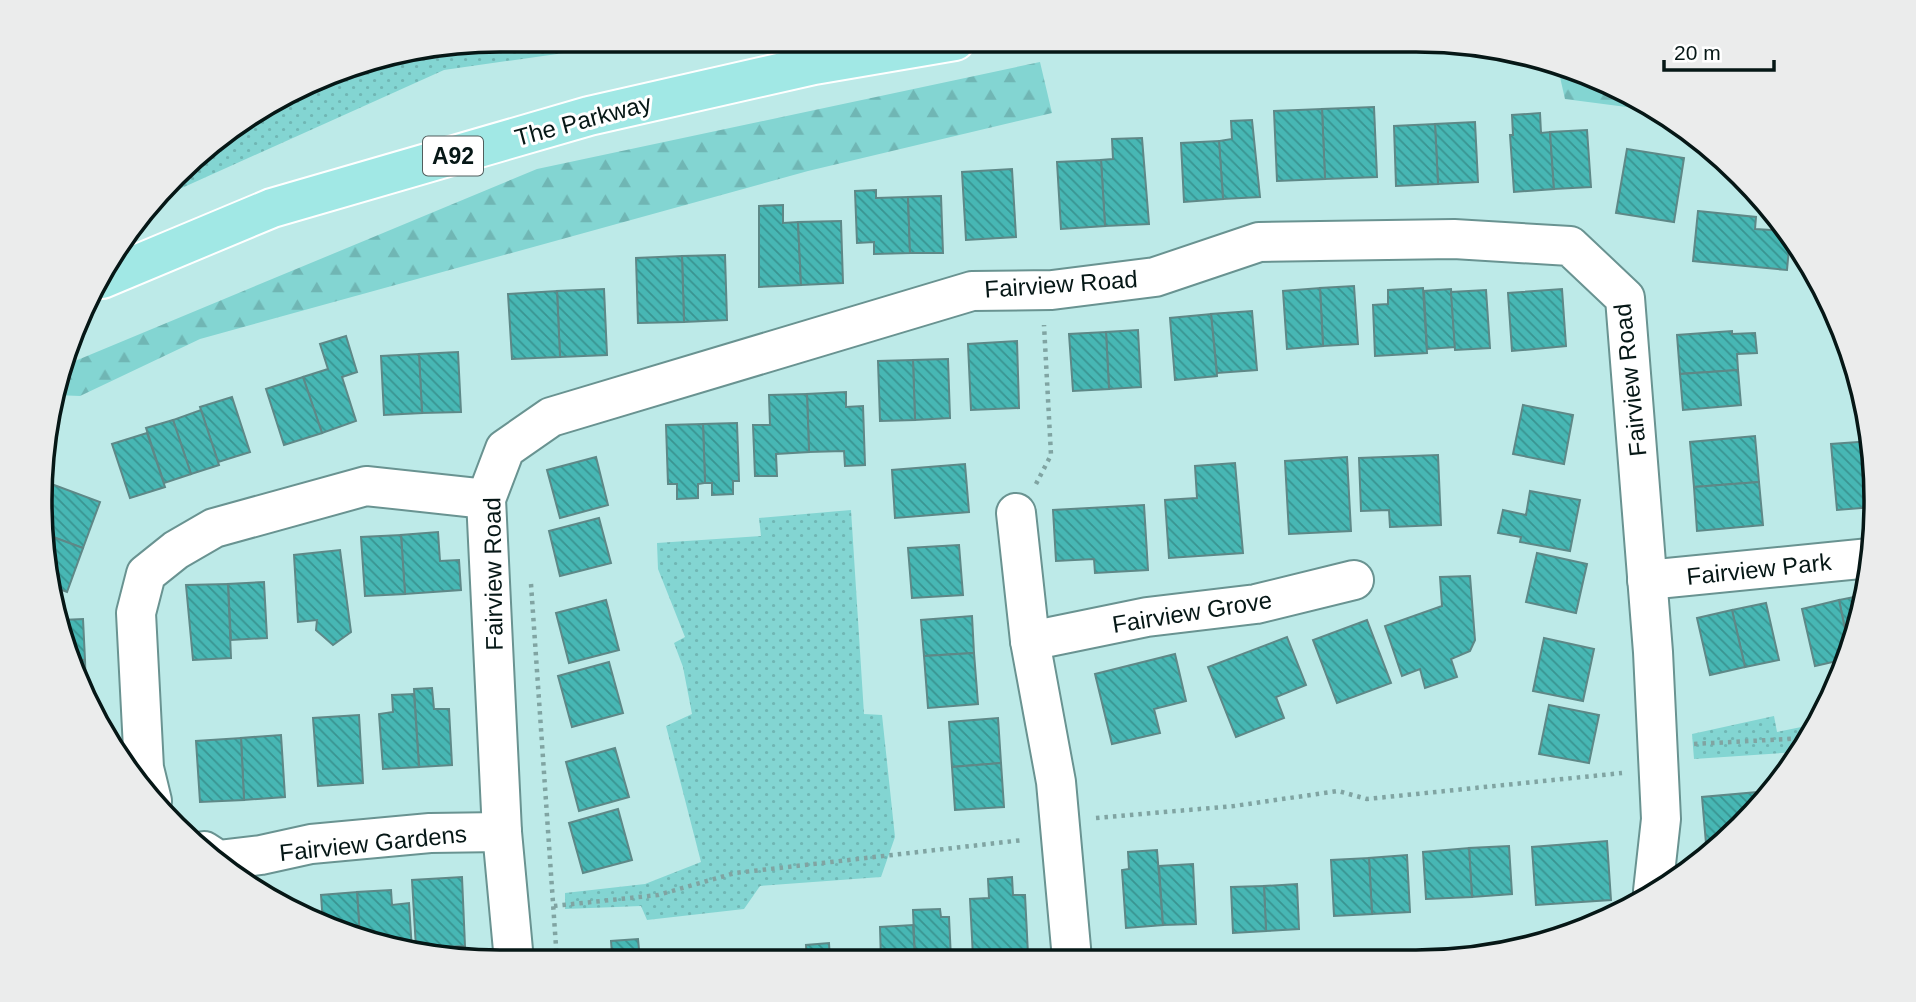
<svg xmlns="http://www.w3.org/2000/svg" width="1916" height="1002" viewBox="0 0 1916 1002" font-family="Arial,sans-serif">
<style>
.grass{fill:url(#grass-dots)}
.forest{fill:url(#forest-firs)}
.building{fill:url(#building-back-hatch);stroke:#5e8887;stroke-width:2}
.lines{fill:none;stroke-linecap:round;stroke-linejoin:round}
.minor-casing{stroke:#699391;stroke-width:42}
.major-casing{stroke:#fff;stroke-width:42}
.path{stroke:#80a4a2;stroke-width:4.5;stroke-dasharray:3.5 5;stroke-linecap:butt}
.minor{stroke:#fff;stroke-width:38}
.major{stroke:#a1e8e5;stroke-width:38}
.labels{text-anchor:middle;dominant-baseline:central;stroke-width:6;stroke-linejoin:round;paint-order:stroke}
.shield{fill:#fff;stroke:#515d5c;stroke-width:2}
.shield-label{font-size:23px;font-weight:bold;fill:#061716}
.street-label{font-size:24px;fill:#061716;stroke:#fff}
.rim{fill:none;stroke:#061716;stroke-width:3.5}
</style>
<defs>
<pattern id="grass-dots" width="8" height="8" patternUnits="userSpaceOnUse" patternTransform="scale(1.75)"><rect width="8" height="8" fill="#83d5d2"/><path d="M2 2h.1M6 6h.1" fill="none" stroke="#70b6b4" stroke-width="1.8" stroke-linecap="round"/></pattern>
<pattern id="forest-firs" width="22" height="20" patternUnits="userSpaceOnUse" patternTransform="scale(1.75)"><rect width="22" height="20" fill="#83d5d2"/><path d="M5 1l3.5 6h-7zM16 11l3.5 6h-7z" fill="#70b6b4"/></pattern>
<pattern id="building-back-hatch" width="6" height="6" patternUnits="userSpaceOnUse" patternTransform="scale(1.75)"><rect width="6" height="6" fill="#47b7b4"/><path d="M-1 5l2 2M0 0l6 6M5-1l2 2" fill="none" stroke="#399491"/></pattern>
</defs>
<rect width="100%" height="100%" fill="#bdeae8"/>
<g class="grass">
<polygon points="501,40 655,40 444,70 164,196 220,136 353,65"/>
<polygon points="851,510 864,714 882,715 895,837 881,877 760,886 744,909 647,920 641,906 565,909 565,893 645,884 701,862 666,726 692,714 683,667 674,643 685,637 658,569 657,543 761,536 759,518"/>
<polygon points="1774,716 1777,732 1816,724 1797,752 1694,759 1692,734"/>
</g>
<g class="forest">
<polygon points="1040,62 1052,113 808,171 200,339 80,396 55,395 63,366 537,169"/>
<polygon points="1557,64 1619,88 1657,111 1565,99"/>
</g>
<g class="building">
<polygon points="1374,107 1377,177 1325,179 1322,109"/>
<polygon points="1322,109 1325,179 1277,181 1274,111"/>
<polygon points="1540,113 1541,133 1550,132 1554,189 1514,192 1510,135 1513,135 1512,115"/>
<polygon points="1252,120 1260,197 1223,199 1219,141 1232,139 1231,121"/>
<polygon points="1475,122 1478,182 1438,184 1435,124"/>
<polygon points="1435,124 1438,184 1396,186 1394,126"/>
<polygon points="1587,130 1591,187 1554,189 1550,132"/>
<polygon points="1142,138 1149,224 1105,226 1101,160 1113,159 1112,139"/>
<polygon points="1219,141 1223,199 1184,202 1181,143"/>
<polygon points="1627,149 1684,158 1674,222 1616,213"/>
<polygon points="1101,160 1105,226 1061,229 1057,162"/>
<polygon points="1012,169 1016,237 966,240 962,172"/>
<polygon points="876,190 876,198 908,197 910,253 874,254 874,242 857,243 855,191"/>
<polygon points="941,196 943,253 910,253 908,197"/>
<polygon points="783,205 783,223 798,222 801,285 759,287 759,206"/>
<polygon points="1698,211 1756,217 1755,229 1786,231 1790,237 1787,270 1693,261"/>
<polygon points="841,221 843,283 801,285 798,222"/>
<polygon points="725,255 727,320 684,322 682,256"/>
<polygon points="682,256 684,322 638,323 636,258"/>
<polygon points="1354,286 1358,344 1323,346 1320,288"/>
<polygon points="1320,288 1323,346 1287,349 1283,291"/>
<polygon points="1423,288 1427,353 1375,356 1373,305 1388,304 1388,290"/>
<polygon points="604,289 607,355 560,357 557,291"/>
<polygon points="1451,289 1455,347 1427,349 1424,291"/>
<polygon points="1562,289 1566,346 1512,351 1508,293"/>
<polygon points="1486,290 1490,348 1455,350 1451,292"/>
<polygon points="557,291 560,357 512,359 508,294"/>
<polygon points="1252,311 1257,370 1217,373 1211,314"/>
<polygon points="1211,314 1217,376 1175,380 1170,318"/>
<polygon points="1138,330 1141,387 1109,389 1106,332"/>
<polygon points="1732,331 1732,334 1755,333 1757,353 1737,354 1738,370 1680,374 1677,335"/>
<polygon points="1106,332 1109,389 1073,391 1069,334"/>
<polygon points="346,336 357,372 342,377 356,421 322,433 303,377 328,369 320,344"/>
<polygon points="1017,341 1019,408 971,410 968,344"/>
<polygon points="458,352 461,412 422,413 419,354"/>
<polygon points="419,354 422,413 384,415 381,356"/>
<polygon points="948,359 950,418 915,420 913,360"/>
<polygon points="913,360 915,420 880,421 878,361"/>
<polygon points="1738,370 1741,405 1683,410 1680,374"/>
<polygon points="303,377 322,433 284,445 266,389"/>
<polygon points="846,392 846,407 863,406 865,465 845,466 844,451 809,452 807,394"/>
<polygon points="807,394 809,452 776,454 777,476 755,476 753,425 770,425 769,395"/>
<polygon points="232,397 250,452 218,462 200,407"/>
<polygon points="1523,405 1573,415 1564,464 1513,454"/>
<polygon points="201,410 219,465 191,474 173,420"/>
<polygon points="173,420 191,474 164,483 146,428"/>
<polygon points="737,423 739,481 733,481 733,494 712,495 712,483 705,483 703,424"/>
<polygon points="703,424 705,483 698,484 698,498 677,499 677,484 668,484 666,425"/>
<polygon points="147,433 165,487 130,498 112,444"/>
<polygon points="1755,436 1759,482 1694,487 1690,442"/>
<polygon points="1872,441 1874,507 1837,510 1831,444"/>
<polygon points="1438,455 1441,525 1390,527 1389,510 1361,511 1359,458"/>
<polygon points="596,457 608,505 560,518 547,470"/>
<polygon points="1347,457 1351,531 1289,534 1285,461"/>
<polygon points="1235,463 1243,553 1169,558 1165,500 1197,498 1195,466"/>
<polygon points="965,464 969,512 895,518 892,470"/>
<polygon points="46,482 100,502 83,548 42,533"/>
<polygon points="1759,482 1763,525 1697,531 1694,487"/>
<polygon points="1530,491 1580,500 1570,551 1520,542 1521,537 1498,533 1503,510 1526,515"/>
<polygon points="1144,505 1148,570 1095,573 1094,559 1056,561 1053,510"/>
<polygon points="599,518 611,563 560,576 549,531"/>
<polygon points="438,532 440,561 459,560 461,590 405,594 401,535"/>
<polygon points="42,533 83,548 67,592 54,587"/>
<polygon points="401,535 405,594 365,596 361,537"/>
<polygon points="959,545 963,595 912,598 908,548"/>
<polygon points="340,550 351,632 333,645 316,630 317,620 298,622 294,555"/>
<polygon points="1537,553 1587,564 1576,613 1526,602"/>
<polygon points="1470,576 1475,640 1470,651 1451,659 1457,677 1425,688 1420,669 1402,676 1385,626 1442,606 1440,577"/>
<polygon points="264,582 267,638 231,640 228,584"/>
<polygon points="228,584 231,658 193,660 186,585"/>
<polygon points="1864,595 1860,621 1849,648 1839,600"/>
<polygon points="606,600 619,650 569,663 556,613"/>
<polygon points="1839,600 1849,648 1846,659 1815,666 1802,609"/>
<polygon points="1766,603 1779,660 1745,667 1732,610"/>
<polygon points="1732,610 1745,667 1710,675 1697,618"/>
<polygon points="972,616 974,653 924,656 921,620"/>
<polygon points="83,619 85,660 71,660 62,620"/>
<polygon points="1367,620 1391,683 1337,703 1313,640"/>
<polygon points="1287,637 1306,685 1276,697 1284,718 1236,737 1208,667"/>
<polygon points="1544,638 1594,649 1583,701 1533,691"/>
<polygon points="974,653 978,704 928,708 924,656"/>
<polygon points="1175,654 1186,701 1154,709 1160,733 1112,744 1095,674"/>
<polygon points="71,660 85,660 86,694 75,678"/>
<polygon points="609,662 623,713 572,727 558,676"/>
<polygon points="432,688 434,709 449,709 452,765 419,767 414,689"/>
<polygon points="414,694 419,767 383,769 379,714 393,712 392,695"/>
<polygon points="1549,705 1599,715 1589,763 1539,754"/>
<polygon points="359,715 363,783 318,786 313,718"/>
<polygon points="998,718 1001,763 952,767 949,722"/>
<polygon points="281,735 285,797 244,800 241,738"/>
<polygon points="241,738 244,800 200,802 196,741"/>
<polygon points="615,748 629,797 579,811 566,762"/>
<polygon points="1001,763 1004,807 955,810 952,767"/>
<polygon points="1770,791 1762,804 1707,855 1702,797"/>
<polygon points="618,809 632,860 583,873 569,823"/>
<polygon points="1607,841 1611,900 1536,905 1532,847"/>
<polygon points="1509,846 1512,894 1472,897 1469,848"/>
<polygon points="1469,848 1472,897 1426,899 1423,852"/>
<polygon points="1157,850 1163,925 1126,928 1122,870 1129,869 1128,852"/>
<polygon points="1407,855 1410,912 1372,914 1369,858"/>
<polygon points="1369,858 1372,914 1334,916 1331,860"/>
<polygon points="1193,864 1196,924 1163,925 1159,866"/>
<polygon points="462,877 465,946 416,948 412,880"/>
<polygon points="1012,877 1013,895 1025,895 1028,954 973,957 970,899 989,898 988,879"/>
<polygon points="1297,884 1299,929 1266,931 1264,886"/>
<polygon points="1264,886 1266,931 1233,933 1231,887"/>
<polygon points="391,890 392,905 409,903 412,951 382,946 360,938 357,892"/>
<polygon points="357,892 360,938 323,924 321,895"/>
<polygon points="940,909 941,917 949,917 951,959 915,959 913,910"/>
<polygon points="913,925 915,959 881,960 880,927"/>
<polygon points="638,939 640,960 582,960 581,958 612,954 611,941"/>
<polygon points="829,943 830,960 807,960 806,945"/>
</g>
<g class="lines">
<defs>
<g id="minor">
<polyline points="1016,513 1030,641 1056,782 1072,959"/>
<polyline points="1647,580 1870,558"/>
<polyline points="1030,641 1147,617 1256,604 1354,580"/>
<polyline points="152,801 144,768 136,613 146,574 176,550 214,528 366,486 486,499"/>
<polyline points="204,851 218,860 261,855 311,844 430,833 502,832"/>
<polyline points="514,961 502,832 486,499 505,449 551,417 972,291 1052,290 1155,277 1259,242 1454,239 1570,246 1625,298 1653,652 1661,819 1653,891"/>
</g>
<polyline id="major" points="102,279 272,208 589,116 814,65 955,41"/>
</defs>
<use href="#minor" class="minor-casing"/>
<use href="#major" class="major-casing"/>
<g class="path">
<polyline points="1036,484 1051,455 1044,325"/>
<polyline points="531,584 557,961"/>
<polyline points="1694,744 1806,738"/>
<polyline points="1096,818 1234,806 1338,791 1367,799 1622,773"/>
<polyline points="554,906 658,895 735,873 1023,840"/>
</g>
<use href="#minor" class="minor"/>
<use href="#major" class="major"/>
</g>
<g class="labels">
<rect class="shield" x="423" y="136.5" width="60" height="39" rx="5"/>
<g class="shield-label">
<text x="453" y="156">A92</text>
</g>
<g class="street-label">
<text transform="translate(583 120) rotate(-15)">The Parkway</text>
<text transform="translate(1061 284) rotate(-4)">Fairview Road</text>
<text transform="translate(1630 380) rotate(-96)">Fairview Road</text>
<text transform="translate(1759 569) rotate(-6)">Fairview Park</text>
<text transform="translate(493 574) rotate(-91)">Fairview Road</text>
<text transform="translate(1192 612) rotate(-9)">Fairview Grove</text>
<text transform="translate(373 843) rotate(-6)">Fairview Gardens</text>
</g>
</g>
<path d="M0 0H1916V1002H0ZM500 52H1416A448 448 0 0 1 1864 500V502A448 448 0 0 1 1416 950H500A448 448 0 0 1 52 502V500A448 448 0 0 1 500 52Z" fill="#ebecec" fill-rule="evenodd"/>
<path class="rim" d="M500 52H1416A448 448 0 0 1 1864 500V502A448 448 0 0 1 1416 950H500A448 448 0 0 1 52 502V500A448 448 0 0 1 500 52Z"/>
<path d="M1664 60v10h110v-10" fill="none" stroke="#061716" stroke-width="3.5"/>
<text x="1674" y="60" font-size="21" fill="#061716" stroke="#ffffff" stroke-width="5" paint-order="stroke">20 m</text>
</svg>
